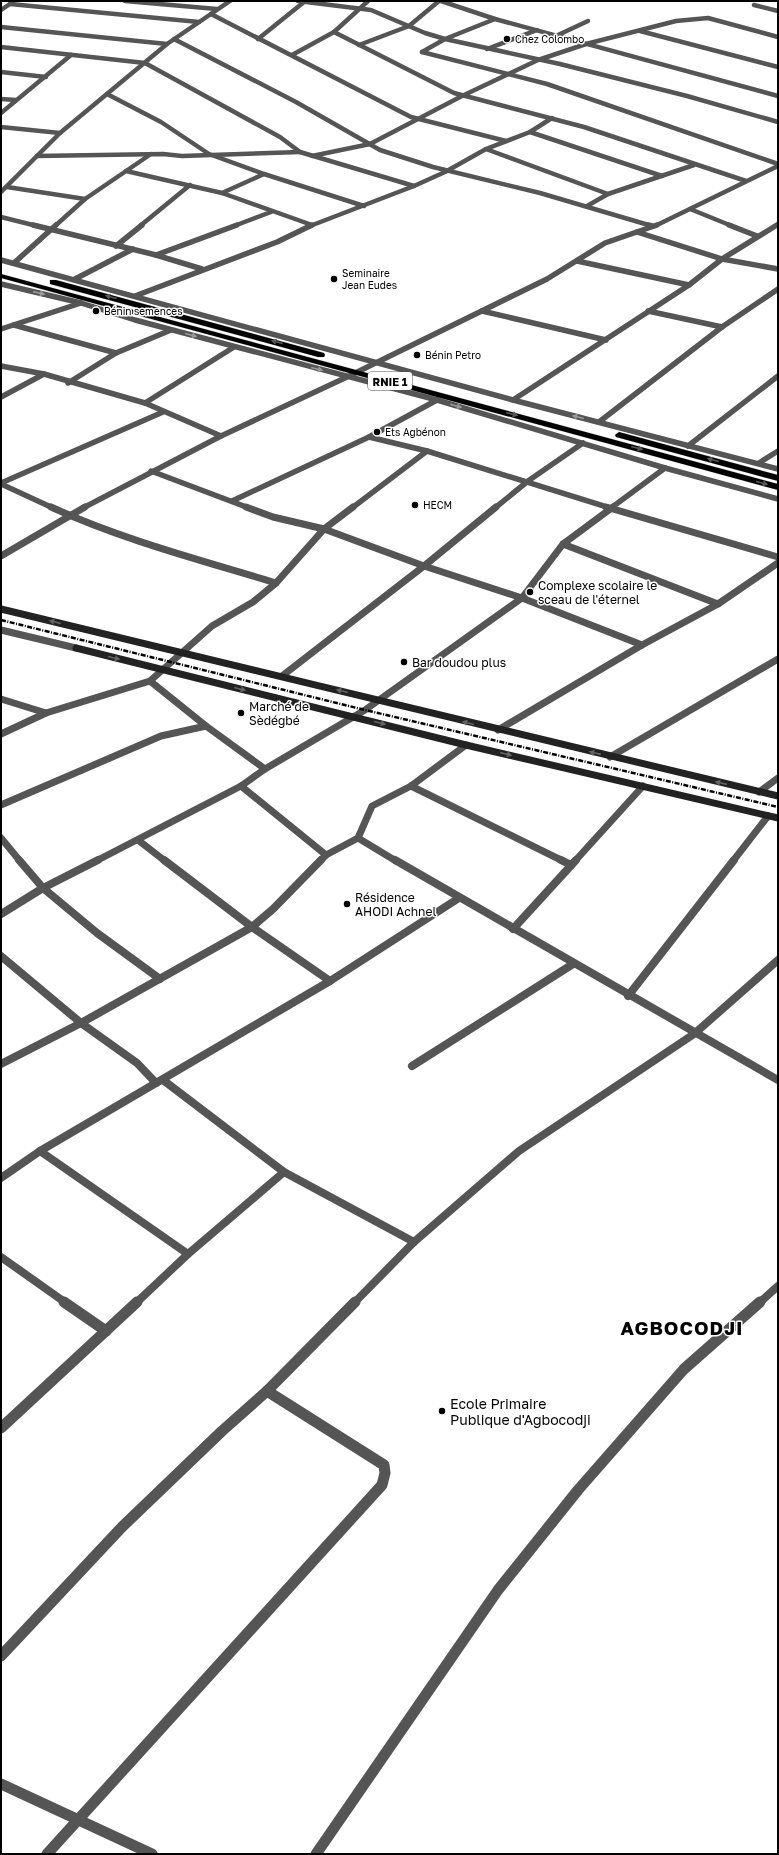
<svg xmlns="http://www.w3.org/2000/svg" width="779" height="1855" viewBox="0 0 779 1855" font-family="'Golos Text',sans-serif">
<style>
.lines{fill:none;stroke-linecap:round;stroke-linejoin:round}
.highway-casing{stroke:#dbdbdb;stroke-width:1}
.street-far4{stroke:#555;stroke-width:4.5}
.street-far3{stroke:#555;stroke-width:5.5}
.street-far2{stroke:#555;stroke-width:7}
.street-far1{stroke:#555;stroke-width:8}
.street{stroke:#555;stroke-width:11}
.secondary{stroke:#222;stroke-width:7}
.highway{fill:#000;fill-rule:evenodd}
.rail{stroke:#000;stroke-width:2.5;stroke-dasharray:5 1.5 1 1.5;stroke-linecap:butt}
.oneway{fill:#999}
.oneway2{fill:#595959}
.oneway3{fill:#646464}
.poi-dot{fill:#000;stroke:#fff;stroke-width:1.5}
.labels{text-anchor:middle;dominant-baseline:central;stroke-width:3;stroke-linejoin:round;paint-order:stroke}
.far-poi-label{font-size:10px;fill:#000;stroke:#fff;text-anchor:start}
.shield{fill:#fff;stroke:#4c4c4c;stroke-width:1}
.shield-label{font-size:11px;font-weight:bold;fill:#000}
.poi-label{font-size:12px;fill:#000;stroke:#fff;text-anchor:start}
.near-poi-label{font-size:14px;fill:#000;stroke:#fff;text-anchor:start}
.near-district-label{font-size:19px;font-weight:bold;letter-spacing:1px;fill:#000;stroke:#fff}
</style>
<rect width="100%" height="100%" fill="#fff"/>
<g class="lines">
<defs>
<g id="highway">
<polygon points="1,274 778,484 778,490 1,278"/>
<polygon points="50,280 56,280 324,353 325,355 324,357 318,357 50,284"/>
<polygon points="619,432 778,475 778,481 616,437 615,435"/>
</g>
</defs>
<use href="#highway" class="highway-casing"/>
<g class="street-far4">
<polyline points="125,1 217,9"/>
<polyline points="298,1 371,10 425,33 445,39 560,64 687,96 778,122"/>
<polyline points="441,1 495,19 778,96"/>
<polyline points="10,4 199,22"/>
<polyline points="754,5 778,11"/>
<polyline points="1,10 13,2"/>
<polyline points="211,14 411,117 506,141"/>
<polyline points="1,27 167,44"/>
<polyline points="640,31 778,67"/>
<polyline points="334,32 454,93 584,127 746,181"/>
<polyline points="558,35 588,21"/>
<polyline points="174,39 296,102 380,150 433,167 540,193 652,226"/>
<polyline points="258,39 304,2"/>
<polyline points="359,45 409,26 439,1"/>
<polyline points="1,47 145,63 280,137 300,152 414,186"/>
<polyline points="487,49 537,30"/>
<polyline points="422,52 547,84 778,164"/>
<polyline points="422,52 445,39 495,19"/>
<polyline points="292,55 334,32 368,1"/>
<polyline points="1,72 46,77"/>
<polyline points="107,94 161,122 209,154 264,174 364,206"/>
<polyline points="1,99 16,100"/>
<polyline points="1,113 71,55"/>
<polyline points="1,127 60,133"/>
<polyline points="530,132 662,176"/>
<polyline points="486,149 608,194"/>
<polyline points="37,156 163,154 182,156 300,152"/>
<polyline points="312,156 370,144 462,96 538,60 586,44 676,21 708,18 778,37"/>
<polyline points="126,171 222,193 312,225"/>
<polyline points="7,187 85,199"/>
<polyline points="1,192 60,133 167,44 230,1"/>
<polyline points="222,193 264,174"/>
<polyline points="587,206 608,194 694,165"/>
<polyline points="690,209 732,226"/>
<polyline points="1,217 37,226"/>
<polyline points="55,226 85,199 151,154"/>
<polyline points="140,226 190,185"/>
<polyline points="234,226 271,212"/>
<polyline points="310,226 414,186 445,172 486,149 530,132 552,118"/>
<polyline points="655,226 778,166"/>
<polyline points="775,226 778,224"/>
</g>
<g class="street-far3">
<polyline points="33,225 156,255 202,269"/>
<polyline points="648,225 652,226"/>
<polyline points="729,225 757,236"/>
<polyline points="637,232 722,259 778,269"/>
<polyline points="116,246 142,225"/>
<polyline points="156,255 237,225"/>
<polyline points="1,260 513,400 778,469"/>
<polyline points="577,261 689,285"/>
<polyline points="14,263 56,225"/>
<polyline points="75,279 133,249"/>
<polyline points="1,284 81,303 135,320 437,400 665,468 778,499"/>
<polyline points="135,296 277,242 312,225"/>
<polyline points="482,311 606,340"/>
<polyline points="648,311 722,327"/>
<polyline points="14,325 116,353"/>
<polyline points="1,329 81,303"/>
<polyline points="1,366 44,374 145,403 221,436"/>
<polyline points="68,383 116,353 171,330"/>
<polyline points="1,397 44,374"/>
<polyline points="513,400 689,285 722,259 777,225"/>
<polyline points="145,403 234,347"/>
<polyline points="599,422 722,327 778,289"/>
<polyline points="369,437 427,451 610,508"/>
<polyline points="688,446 778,376"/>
<polyline points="759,463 778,451"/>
<polyline points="151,471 249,508"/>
<polyline points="1,483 163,412"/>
<polyline points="1,484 53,508"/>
<polyline points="232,501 369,437 437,400"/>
<polyline points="83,508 221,436 347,377 547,279 605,243 657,225"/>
<polyline points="352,508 427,451"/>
<polyline points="495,508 528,481 583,443"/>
<polyline points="611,508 665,468"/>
</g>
<g class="street-far2">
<path d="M51 507C123 540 201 560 276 583"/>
<polyline points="246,507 273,517 324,529 424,566 522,598 642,645"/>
<polyline points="606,507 778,557"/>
<polyline points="563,544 718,604"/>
<polyline points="1,556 85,507"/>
<polyline points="1,630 76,648"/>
<polyline points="282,676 424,566 496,507"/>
<polyline points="150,681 206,726 265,769"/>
<polyline points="1,699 46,713"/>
<polyline points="498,730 642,645 718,604 778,563"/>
<polyline points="1,734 46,713 150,681 212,626 253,602 276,583 324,529 353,507"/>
<polyline points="610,757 778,659"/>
<polyline points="241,786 326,855"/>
<polyline points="411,786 563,861"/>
<polyline points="759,792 778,778"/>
<polyline points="1,805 161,736 206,726"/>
<polyline points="1,838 20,861"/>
<polyline points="358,838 396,861"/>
<polyline points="138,840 165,861"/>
<polyline points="96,861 241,786 265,769 365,710 522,598 563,544 613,507"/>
<polyline points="320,861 326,855 358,838 372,806 411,786 466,745"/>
<polyline points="575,861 643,786"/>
<polyline points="733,861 768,816"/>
</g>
<g class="street-far1">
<polyline points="19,860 43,888 97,933 160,979"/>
<polyline points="164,860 252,927 330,981"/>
<polyline points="395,860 778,1080"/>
<polyline points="561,860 571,865"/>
<polyline points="1,914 43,888 98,860"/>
<polyline points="513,929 576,860"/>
<polyline points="1,956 81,1023 137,1063 156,1083 330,981 459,898"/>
<polyline points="628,996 734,860"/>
<polyline points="1,1064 81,1023 252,927 273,909 321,860"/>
<polyline points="412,1066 573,964"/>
<polyline points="163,1080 284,1172 414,1242"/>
<polyline points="40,1151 188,1254"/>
<polyline points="1,1178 40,1151 156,1083"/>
<polyline points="1,1257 66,1303"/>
<polyline points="136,1303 188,1254 284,1172"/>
<polyline points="354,1303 414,1242 519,1151 694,1034 778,960"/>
<polyline points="759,1303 778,1286"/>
</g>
<g class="street">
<polyline points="64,1302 106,1331"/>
<polyline points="1,1428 137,1302"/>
<polyline points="1,1656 122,1527 222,1431 267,1391 355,1302"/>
<polyline points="1,1784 152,1854"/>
<polyline points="47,1854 382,1485 385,1473 384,1465 267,1391"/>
<polyline points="316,1854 498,1590 578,1490 684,1369 760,1302"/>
</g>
<g class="secondary">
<path d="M1 609C260 671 519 735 778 796"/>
<polyline points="76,648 466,745 778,818"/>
</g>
<use href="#highway" class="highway"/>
<polyline class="rail" points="1,620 365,710 778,807"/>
</g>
<defs><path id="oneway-solid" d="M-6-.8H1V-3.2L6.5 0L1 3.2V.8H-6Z"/></defs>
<g class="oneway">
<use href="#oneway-solid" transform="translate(39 293) rotate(13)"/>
<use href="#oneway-solid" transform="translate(191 335) rotate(15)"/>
<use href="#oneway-solid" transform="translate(317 369) rotate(14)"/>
<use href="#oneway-solid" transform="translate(456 406) rotate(16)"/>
<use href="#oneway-solid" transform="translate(578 417) rotate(-166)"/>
</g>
<g class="oneway2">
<use href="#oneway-solid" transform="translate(111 297) rotate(-165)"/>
<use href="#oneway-solid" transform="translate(277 342) rotate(-165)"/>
<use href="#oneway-solid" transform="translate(512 414) rotate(15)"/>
<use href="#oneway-solid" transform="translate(637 448) rotate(15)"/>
<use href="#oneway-solid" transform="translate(713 460) rotate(-165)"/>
<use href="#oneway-solid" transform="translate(762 483) rotate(15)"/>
</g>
<g class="oneway3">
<use href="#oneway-solid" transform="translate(55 622) rotate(-166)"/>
<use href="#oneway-solid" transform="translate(114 658) rotate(14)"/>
<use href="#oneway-solid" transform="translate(240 689) rotate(14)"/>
<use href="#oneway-solid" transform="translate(342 691) rotate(-166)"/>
<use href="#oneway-solid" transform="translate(380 723) rotate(14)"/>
<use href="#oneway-solid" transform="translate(468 723) rotate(-166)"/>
<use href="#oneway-solid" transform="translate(595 753) rotate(-167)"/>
<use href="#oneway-solid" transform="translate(506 754) rotate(13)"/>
<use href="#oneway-solid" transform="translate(721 783) rotate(-167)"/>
</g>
<g class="poi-dot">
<circle cx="507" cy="39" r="4"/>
<circle cx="334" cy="279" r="4"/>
<circle cx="96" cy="311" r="4"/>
<circle cx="417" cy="355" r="4"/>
<circle cx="377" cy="432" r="4"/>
<circle cx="415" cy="505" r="4"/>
<circle cx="530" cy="592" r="4"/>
<circle cx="404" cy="662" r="4"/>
<circle cx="241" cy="713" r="4"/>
<circle cx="347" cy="904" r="4"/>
<circle cx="442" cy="1411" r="4"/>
</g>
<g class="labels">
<g class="far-poi-label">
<text x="515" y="39">Chez Colombo</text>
<text x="342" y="273">Seminaire<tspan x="342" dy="12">Jean Eudes</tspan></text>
<text x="104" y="311">Bénin semences</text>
<text x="425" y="355">Bénin Petro</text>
<text x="385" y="432">Ets Agbénon</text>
<text x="423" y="505">HECM</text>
</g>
<rect class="shield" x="368" y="372" width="44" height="18" rx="3"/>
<g class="shield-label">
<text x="390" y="381">RNIE 1</text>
</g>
<g class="poi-label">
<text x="538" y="585">Complexe scolaire le<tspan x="538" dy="14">sceau de l'éternel</tspan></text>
<text x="412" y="662">Bar doudou plus</text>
<text x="249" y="706">Marché de<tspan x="249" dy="14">Sèdégbé</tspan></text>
<text x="355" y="897">Résidence<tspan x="355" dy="14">AHODI Achnel</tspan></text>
</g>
<g class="near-poi-label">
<text x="450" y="1403">Ecole Primaire<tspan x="450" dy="16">Publique d'Agbocodji</tspan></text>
</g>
<g class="near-district-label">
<text x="682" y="1327">AGBOCODJI</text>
</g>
</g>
<rect width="779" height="1855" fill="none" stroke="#000000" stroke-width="4"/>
</svg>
